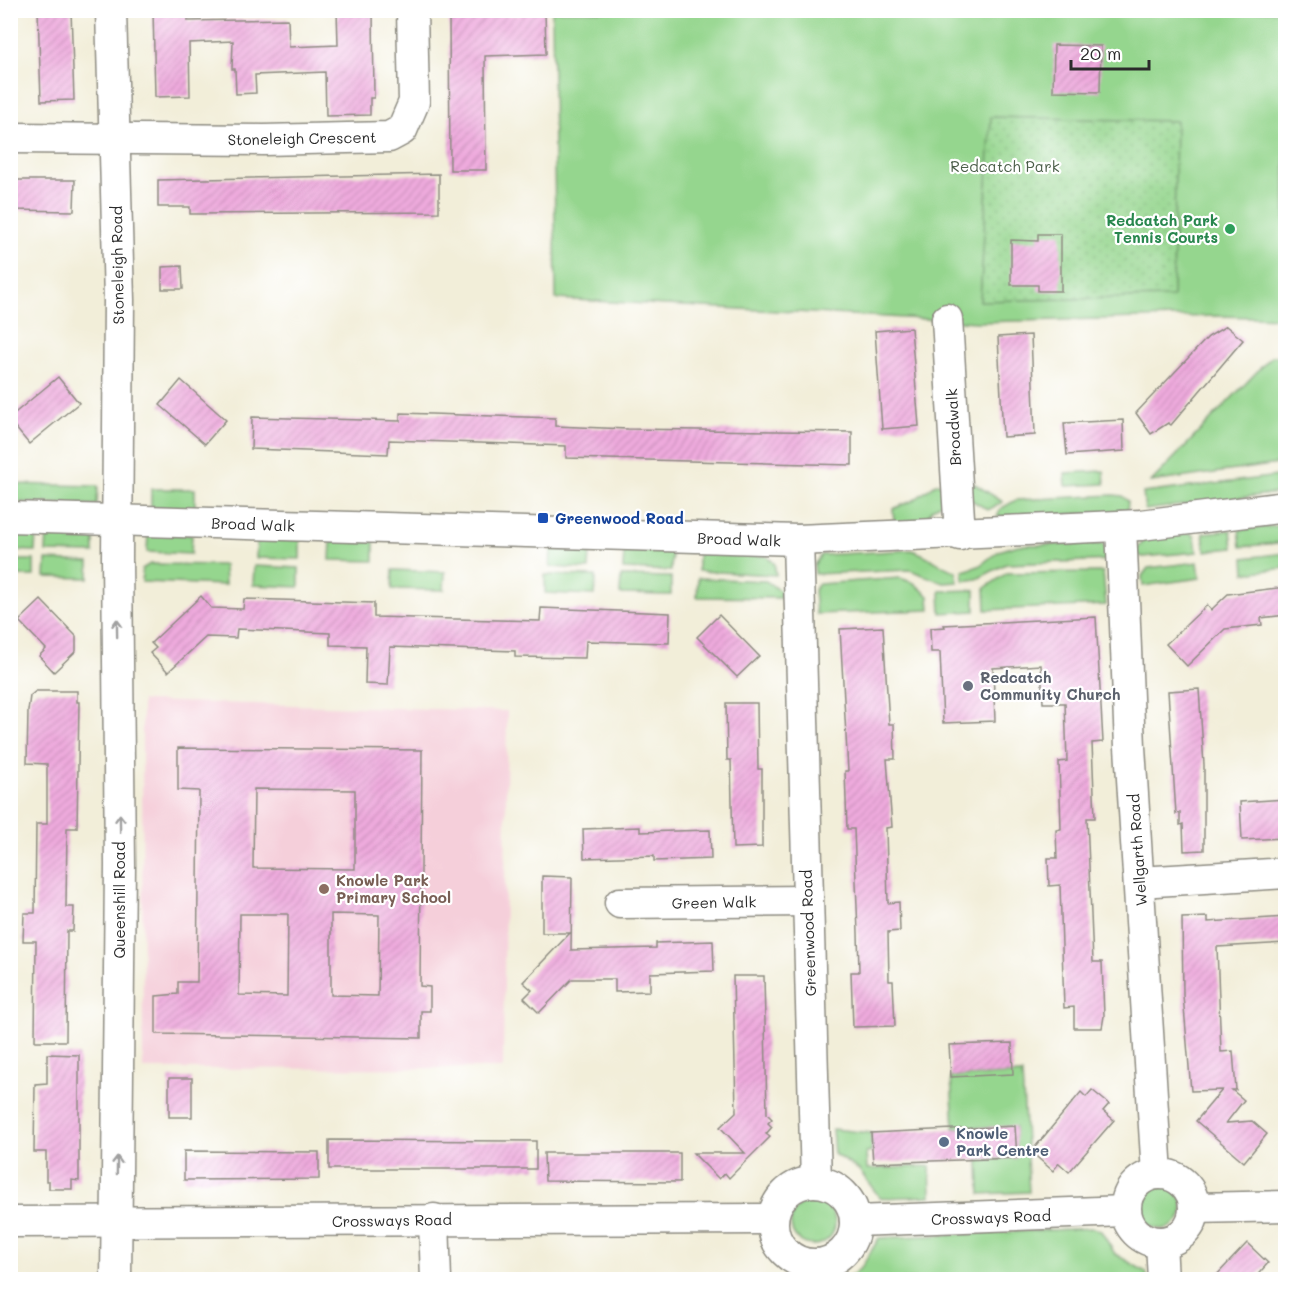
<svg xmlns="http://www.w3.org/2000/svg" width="1296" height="1290" viewBox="0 0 1296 1290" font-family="Mali,sans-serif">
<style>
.built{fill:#f5cfda}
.green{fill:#95d68e;stroke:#60805c;stroke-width:1.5}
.garden{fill:url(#garden-dots);stroke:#60805c;stroke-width:1.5}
.building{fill:url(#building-hatch);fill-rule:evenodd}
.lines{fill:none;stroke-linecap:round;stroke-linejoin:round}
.minor-casing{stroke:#8e8c82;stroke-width:33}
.minor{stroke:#fff;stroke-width:30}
.oneway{stroke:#a0a0a0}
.leisure-dot{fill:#2e9e5b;stroke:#fff;stroke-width:2}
.transit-dot{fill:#1a4fb4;stroke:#fff;stroke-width:2}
.worship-dot{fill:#6b7280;stroke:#fff;stroke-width:2}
.education-dot{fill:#8d6e63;stroke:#fff;stroke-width:2}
.service-dot{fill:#5c6f8a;stroke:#fff;stroke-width:2}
.labels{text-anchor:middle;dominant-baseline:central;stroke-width:4.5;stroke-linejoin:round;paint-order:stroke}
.street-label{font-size:15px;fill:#2b2b2b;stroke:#fff}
.park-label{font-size:15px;fill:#4b5e49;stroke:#fff}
.leisure-label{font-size:15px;font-weight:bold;fill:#27864d;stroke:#fff;text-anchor:end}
.transit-label{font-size:15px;font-weight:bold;fill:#164399;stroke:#fff;text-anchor:start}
.worship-label{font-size:15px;font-weight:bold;fill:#5b616d;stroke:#fff;text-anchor:start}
.education-label{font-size:15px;font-weight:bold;fill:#785e54;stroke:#fff;text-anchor:start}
.service-label{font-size:15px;font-weight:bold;fill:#4e5e75;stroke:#fff;text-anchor:start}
</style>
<defs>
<pattern id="garden-dots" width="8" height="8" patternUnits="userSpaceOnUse" patternTransform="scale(1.5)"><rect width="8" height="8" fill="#95d68e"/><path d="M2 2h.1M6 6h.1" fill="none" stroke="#81b87b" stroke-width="1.8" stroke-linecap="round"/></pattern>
<pattern id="building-hatch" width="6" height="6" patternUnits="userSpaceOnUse" patternTransform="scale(1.5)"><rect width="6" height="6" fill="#ead"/><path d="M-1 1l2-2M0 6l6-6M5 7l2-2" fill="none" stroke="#cc92be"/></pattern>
</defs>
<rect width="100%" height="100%" fill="#fff"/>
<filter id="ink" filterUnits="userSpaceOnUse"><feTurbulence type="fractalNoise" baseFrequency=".0167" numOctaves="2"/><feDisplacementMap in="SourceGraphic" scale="12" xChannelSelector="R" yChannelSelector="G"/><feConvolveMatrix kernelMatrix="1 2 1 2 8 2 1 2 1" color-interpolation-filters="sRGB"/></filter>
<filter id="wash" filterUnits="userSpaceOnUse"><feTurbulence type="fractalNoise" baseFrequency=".008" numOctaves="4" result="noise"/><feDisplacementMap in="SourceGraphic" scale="24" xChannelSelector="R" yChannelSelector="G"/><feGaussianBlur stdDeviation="1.35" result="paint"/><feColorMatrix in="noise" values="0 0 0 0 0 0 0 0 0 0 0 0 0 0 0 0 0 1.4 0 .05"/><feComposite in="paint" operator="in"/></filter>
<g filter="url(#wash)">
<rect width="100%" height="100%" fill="#f2eed9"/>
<polygon class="built" points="142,701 507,711 503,1068 143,1069"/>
<g class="green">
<polygon points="552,11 1285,11 1285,318 1219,316 978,322 556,299"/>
<polygon points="1272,356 1285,356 1285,463 1151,482"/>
<polygon points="1104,471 1105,484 1066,486 1065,473"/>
<polygon points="1285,475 1285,492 1145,510 1143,493"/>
<polygon points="937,483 946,484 946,499 931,510 926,521 894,524 893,509 914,500"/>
<polygon points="11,484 98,486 97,505 11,502"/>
<polygon points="965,484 975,484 1003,502 988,510 966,497"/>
<rect x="151" y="489" width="44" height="19"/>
<polygon points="1113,495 1122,496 1128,501 1127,512 997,517 1000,509 1016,500"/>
<polygon points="1285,525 1285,542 1241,547 1239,530"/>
<polygon points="1231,530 1233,548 1205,551 1203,533"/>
<polygon points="11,532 36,533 35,551 11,550"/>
<polygon points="47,533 94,534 94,553 46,552"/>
<polygon points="148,533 192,535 191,554 147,552"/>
<polygon points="1191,533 1195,537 1197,552 1143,557 1133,553 1146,539"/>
<polygon points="257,539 300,540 300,559 256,558"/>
<polygon points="331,541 374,542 374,561 330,560"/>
<polygon points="1103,544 1113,560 1006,564 977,579 964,581 963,571 979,566 999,551 1018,545"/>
<polygon points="551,549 590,550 589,569 550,567"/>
<path d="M911 550C929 554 939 567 956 571L958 582 944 583 910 570 815 574 814 565 821 555Z"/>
<polygon points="624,551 672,552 671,571 623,569"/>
<polygon points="698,553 766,556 774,563 776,575 698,571"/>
<polygon points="1285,553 1285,568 1245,573 1244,558"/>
<rect x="11" y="560" width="23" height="16"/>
<polygon points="46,560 89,562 89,578 45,577"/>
<polygon points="1198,562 1200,578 1143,586 1142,576 1148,568"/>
<polygon points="150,564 224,565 225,585 142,582 142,569"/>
<polygon points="254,566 299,568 299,587 253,585"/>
<polygon points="393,570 445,572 444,590 392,589"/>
<polygon points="1103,572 1106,605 986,610 985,588 1007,573"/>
<polygon points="545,575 596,576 595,595 545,593"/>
<polygon points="621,576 671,577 671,595 620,594"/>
<polygon points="698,578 766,581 780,591 781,598 697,597"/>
<polygon points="900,578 914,583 929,596 930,610 816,614 814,590 819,584"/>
<polygon points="975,590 975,611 941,613 940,591"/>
<polygon points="1022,1074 1029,1192 980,1194 979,1159 1016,1158 1015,1127 954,1128 951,1077"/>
<polygon points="832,1129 871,1133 872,1152 866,1153 867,1169 930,1166 931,1196 880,1198 859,1170 834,1154"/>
<circle cx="1161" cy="1207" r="22"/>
<circle cx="813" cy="1223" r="22"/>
<polygon points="1093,1228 1101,1231 1115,1254 1146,1272 1148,1279 845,1280 861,1268 879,1238"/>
</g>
<polygon class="garden" points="991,117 1176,121 1173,297 980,301"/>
<g id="blocks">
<g class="building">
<polygon points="38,10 71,10 74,100 41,101"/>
<polygon points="153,10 188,10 188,21 288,19 289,47 338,45 337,10 373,10 374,98 370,98 370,115 326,116 325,72 255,75 256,93 236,94 235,69 232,69 233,41 189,43 190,96 155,97"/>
<polygon points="520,10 545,10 546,54 485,56 486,170 450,170 449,16 520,15"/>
<polygon points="1054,45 1101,46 1100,92 1053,91"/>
<polygon points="439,174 439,212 190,214 190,207 158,207 158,180"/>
<polygon points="10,180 75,180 74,211 10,210"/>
<polygon points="1038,234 1061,234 1061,291 1038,291 1038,285 1011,285 1011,240 1038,241"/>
<polygon points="182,266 183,289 162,289 162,267"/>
<polygon points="1226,326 1243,340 1171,425 1168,423 1151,434 1136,413 1208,337"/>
<polygon points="911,328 919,426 882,429 875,331"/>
<polygon points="1031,335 1035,435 1003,437 998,337"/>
<polygon points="58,377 79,403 29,444 10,421 10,417"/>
<polygon points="181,380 226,420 205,444 160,405"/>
<polygon points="400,413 555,418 555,426 628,429 852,432 852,465 566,458 566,446 389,440 388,454 251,449 252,417 400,421"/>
<polygon points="1123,420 1124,451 1067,455 1064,423"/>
<polygon points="1286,587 1286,615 1261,618 1262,625 1225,629 1187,666 1166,644 1207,605 1211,610 1228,594"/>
<polygon points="201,596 211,608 243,609 244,599 374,603 374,617 540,621 541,608 670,613 669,643 586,641 585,658 515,657 515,651 390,647 388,685 365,684 366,646 330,645 330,633 237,629 236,638 206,637 168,672 150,653 156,648 151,643"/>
<polygon points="41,600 76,636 76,651 54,672 39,656 46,649 19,621"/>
<polygon points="719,615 759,656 737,677 697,637"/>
<polygon points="1096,617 1103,742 1092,743 1095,818 1087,818 1093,962 1102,962 1104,1016 1102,1028 1074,1028 1074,1007 1064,1008 1060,885 1049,886 1048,858 1057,858 1056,830 1061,829 1059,762 1067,761 1065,703 1043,703 1041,665 993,668 995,721 943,723 940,652 931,652 930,628 945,627 944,625"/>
<polygon points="883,627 889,724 894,724 895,759 887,759 892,827 886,828 888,903 899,902 900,931 888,932 889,981 893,981 895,1026 853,1027 851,972 859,972 858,933 854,829 847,829 845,771 848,771 840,629"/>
<polygon points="1199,689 1204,765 1204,850 1184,851 1183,824 1180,825 1180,813 1176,814 1168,691"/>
<polygon points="36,691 77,691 77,702 79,702 77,828 67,828 66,907 74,907 73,931 67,931 66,1041 35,1041 36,941 23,941 24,913 35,913 36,824 47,824 47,764 27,763 28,711 30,696"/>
<polygon points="726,703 757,703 758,769 762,769 762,847 733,848 731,760 727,760"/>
<path d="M178 748 422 750 420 986 430 987V1011H421V1038L156 1034V996L178 994V982H197L199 791 178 790ZM254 789 355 790V869L253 868ZM240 914H288L287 996 239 995ZM331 914 379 915 378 996 331 995Z"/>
<polygon points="1286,799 1286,838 1242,840 1240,802"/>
<polygon points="640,827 640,832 710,830 711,859 654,861 654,856 584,858 583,829"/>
<polygon points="542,876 572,877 571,950 656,948 656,943 713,941 714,971 650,973 650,991 615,992 615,979 572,979 539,1013 524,998 532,990 523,982 570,933 542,933"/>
<polygon points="1208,917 1208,922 1286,917 1286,943 1217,947 1221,1052 1233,1051 1236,1090 1232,1090 1244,1100 1226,1123 1252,1121 1267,1134 1244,1162 1196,1121 1222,1090 1191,1091 1183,995 1182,918"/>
<polygon points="733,976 764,976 767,1114 772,1119 768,1123 772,1127 766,1134 770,1137 729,1178 725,1173 719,1179 693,1153 745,1153 720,1127 736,1112"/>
<polygon points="1012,1043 1013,1074 951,1077 949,1045"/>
<polygon points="47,1054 79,1055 79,1181 72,1180 72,1189 49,1189 49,1181 46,1181 46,1152 34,1152 35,1084 47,1083"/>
<rect x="169" y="1078" width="23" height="39"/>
<polygon points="1092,1090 1109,1104 1103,1111 1114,1120 1069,1172 1059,1163 1053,1171 1031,1152 1081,1092 1086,1097"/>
<polygon points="1015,1126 1017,1158 873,1163 871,1133"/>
<polygon points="329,1140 536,1141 536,1169 329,1169"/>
<polygon points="184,1151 319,1152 319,1179 184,1180"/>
<polygon points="544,1153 680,1153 680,1182 545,1181"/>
<polygon points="1247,1243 1268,1263 1253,1280 1212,1280"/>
</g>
</g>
</g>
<g filter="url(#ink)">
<use href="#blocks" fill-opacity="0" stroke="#8e8c82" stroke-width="1.5"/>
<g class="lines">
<defs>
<g id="minor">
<polyline points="111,10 119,300 117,558 120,865 116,1280"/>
<polyline points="10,138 264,140 389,137 402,130 414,102 412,10"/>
<polyline points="947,319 960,535"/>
<polyline points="10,517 798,540 1141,525 1286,507"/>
<polyline points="1121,526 1130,747 1157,1174"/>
<polyline points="798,540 816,1182"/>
<polyline points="1139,882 1286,873"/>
<polyline points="620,903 807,901"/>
<circle cx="1160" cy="1208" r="34"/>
<circle cx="814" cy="1223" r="41"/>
<polyline points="1194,1208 1286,1206"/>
<polyline points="434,1219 436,1280"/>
<polyline points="855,1221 1126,1211"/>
<polyline points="10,1222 773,1219"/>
<polyline points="1161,1242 1163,1280"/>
</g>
</defs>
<use href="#minor" class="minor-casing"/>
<use href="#minor" class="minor"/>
</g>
<defs><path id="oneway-shaft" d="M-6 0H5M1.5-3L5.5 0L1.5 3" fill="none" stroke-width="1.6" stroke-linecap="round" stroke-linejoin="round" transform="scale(1.5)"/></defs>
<g class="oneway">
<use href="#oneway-shaft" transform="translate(117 628) rotate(-91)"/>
<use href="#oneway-shaft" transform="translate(120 823) rotate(-91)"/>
<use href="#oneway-shaft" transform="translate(117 1165) rotate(-89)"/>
</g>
</g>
<circle class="leisure-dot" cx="1230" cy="229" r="6"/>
<rect class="transit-dot" x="537" y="512" width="12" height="12" rx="3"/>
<circle class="worship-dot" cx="968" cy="686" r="6"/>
<circle class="education-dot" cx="324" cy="889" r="6"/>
<circle class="service-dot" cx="944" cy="1142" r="6"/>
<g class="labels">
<g class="street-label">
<text transform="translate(302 138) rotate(-1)">Stoneleigh Crescent</text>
<text transform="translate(117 265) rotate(-91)">Stoneleigh Road</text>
<text transform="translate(953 427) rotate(-93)">Broadwalk</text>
<text transform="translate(253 524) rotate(2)">Broad Walk</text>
<text transform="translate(739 539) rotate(2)">Broad Walk</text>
<text transform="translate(1137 850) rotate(-94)">Wellgarth Road</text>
<text transform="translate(119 900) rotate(-90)">Queenshill Road</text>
<text transform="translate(714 902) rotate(-1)">Green Walk</text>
<text transform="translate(808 933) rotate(-92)">Greenwood Road</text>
<text transform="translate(991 1217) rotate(-2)">Crossways Road</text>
<text transform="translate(392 1220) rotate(-1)">Crossways Road</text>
</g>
<g class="park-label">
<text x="1005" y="166">Redcatch Park</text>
</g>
<g class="leisure-label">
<text x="1218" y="220">Redcatch Park<tspan x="1218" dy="17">Tennis Courts</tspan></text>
</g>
<g class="transit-label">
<text x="555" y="518">Greenwood Road</text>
</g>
<g class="worship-label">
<text x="980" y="677">Redcatch<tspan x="980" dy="17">Community Church</tspan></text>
</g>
<g class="education-label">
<text x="336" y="880">Knowle Park<tspan x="336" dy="17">Primary School</tspan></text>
</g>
<g class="service-label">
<text x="956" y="1133">Knowle<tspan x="956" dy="17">Park Centre</tspan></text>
</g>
</g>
<rect width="1296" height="1290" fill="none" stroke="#fff" stroke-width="36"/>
<path d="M1071 60v9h78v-9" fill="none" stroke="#2b2b2b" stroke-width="3"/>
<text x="1080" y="60" font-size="18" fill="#2b2b2b" stroke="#ffffff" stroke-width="4.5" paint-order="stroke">20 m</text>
</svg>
